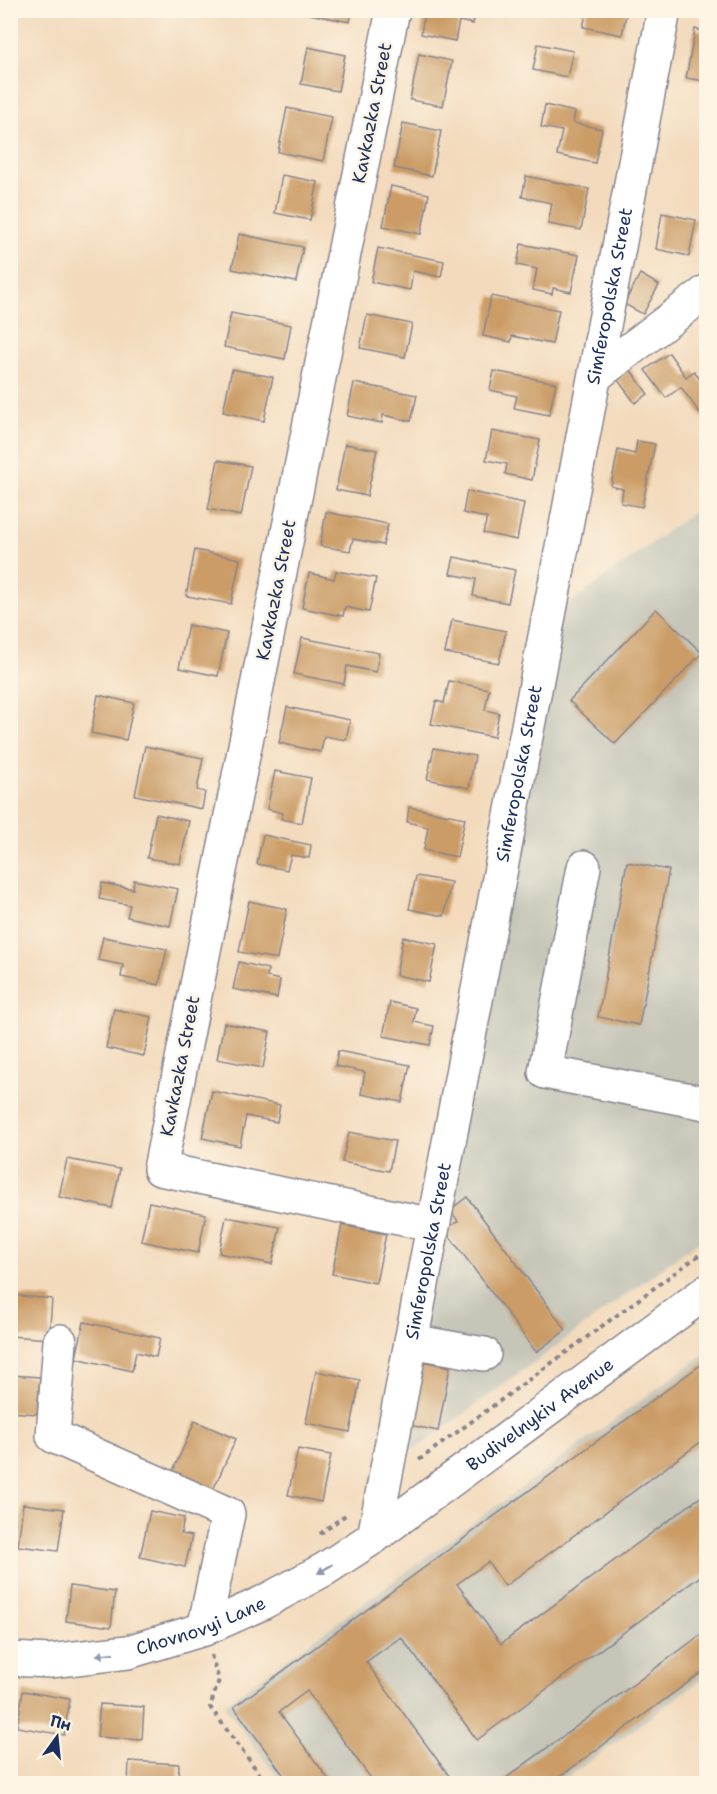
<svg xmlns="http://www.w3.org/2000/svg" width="717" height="1794" viewBox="0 0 717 1794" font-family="'Shantell Sans',sans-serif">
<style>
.industrial{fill:#c5c5b8}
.building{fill:#cb9c66}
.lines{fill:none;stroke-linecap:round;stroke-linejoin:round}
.minor-casing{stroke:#87848d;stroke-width:36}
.path{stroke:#87848d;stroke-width:4;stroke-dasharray:4.5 4.5;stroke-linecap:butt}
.minor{stroke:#fff;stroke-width:33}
.oneway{fill:#8d97ae}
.labels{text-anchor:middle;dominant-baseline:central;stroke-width:5;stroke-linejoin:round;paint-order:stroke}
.street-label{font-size:18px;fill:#1b2f5e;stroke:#fcf5e5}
</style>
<rect width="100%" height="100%" fill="#fcf5e5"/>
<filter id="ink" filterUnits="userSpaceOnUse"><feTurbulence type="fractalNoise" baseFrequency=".0167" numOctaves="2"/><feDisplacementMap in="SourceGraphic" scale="12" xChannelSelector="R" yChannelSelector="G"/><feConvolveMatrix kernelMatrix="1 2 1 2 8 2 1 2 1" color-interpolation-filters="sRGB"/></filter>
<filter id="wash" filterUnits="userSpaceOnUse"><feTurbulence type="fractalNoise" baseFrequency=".008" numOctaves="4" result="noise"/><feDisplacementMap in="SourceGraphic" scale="24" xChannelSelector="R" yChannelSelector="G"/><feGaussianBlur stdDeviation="1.35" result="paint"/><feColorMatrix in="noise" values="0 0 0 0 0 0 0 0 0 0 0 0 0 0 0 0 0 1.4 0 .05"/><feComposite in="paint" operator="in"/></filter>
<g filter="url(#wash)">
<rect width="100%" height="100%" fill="#f3dabc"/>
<g class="industrial">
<polygon points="706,503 706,1236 416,1449 399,1446 557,613"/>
<polygon points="706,1353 706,1676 560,1783 282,1783 224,1705"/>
</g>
<g id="blocks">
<g class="building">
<polygon points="305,10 352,10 350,22 304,13"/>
<polygon points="425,10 476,10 473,24 459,21 455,41 421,34"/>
<polygon points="587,10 627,10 622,35 583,27"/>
<polygon points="695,29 706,32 706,92 703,92 705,81 686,78"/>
<polygon points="538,44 573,51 567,77 533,70"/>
<polygon points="308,47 345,55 338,91 301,84"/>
<polygon points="419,54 452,61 443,106 410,100"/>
<polygon points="545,105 575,112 573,123 602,129 595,163 557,155 562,131 541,127"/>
<polygon points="287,108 332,117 323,161 278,152"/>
<polygon points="403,123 441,131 432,176 394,168"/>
<polygon points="282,175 318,182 310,220 275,213"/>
<polygon points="526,176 589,189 581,230 548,224 552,203 522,197"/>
<polygon points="391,186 429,194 421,234 383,226"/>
<polygon points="662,213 696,220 689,256 656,249"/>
<polygon points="239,234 303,247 296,282 232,269"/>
<polygon points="521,244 579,255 571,292 553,288 552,294 533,290 537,269 517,265"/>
<polygon points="378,248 444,261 441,277 413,271 410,290 371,282"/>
<polygon points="640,274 659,285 643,314 624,304"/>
<polygon points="491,296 559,310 552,344 512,336 511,342 483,336"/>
<polygon points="231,313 291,325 285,359 224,347"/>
<polygon points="367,315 412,324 405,357 360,348"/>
<polygon points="669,353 686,377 694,371 706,388 706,422 681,387 666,398 645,370"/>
<polygon points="232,369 273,377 264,421 223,412"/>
<polygon points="630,369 648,394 635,403 617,379"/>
<polygon points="494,371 556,383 549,415 514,408 517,396 490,390"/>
<polygon points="354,383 417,395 411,421 383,415 382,423 347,416"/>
<polygon points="492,431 540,440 532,480 505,474 507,464 486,460"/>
<polygon points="637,441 655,444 642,507 621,503 623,489 611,486 618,450 635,454"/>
<polygon points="345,444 377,450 367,496 336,490"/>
<polygon points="218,460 251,466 241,516 208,509"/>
<polygon points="467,491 524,503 517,540 483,533 487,518 463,513"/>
<polygon points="326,512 388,524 383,545 353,539 350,551 320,546"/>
<polygon points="195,550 240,559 231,604 186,596"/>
<polygon points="454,557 515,570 508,603 473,596 476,579 450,574"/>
<polygon points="336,571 376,578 369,612 345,607 343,616 302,608 309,573 334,579"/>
<polygon points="656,609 702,653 615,744 569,701"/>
<polygon points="452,620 506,631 499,663 445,653"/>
<polygon points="188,625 227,633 218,676 179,668"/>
<polygon points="302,638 379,653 376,672 347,666 344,684 294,674"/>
<polygon points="449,681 489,689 485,710 499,713 494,737 431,724 436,701 444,703"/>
<polygon points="98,695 134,703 126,740 91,733"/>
<polygon points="287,707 350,720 346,740 324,736 321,752 279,743"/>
<polygon points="145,746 203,758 197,790 205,792 202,809 135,795"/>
<polygon points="434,748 475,756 469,788 427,779"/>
<polygon points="275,771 311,778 302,823 281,819 283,813 267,809"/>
<polygon points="409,807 465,818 457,857 424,850 428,827 407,822"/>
<polygon points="156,814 189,821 180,864 147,858"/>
<polygon points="263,835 311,845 309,858 291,855 287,870 257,864"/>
<polygon points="627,862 669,870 639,1025 598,1017"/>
<polygon points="416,876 451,882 444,916 409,909"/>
<polygon points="134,880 178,889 170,926 127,917 130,905 99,899 102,883 133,889"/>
<polygon points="249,901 287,909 277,959 239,952"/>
<polygon points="103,937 167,949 159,985 121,977 123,965 98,960"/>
<polygon points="403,937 437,944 429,982 396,975"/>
<polygon points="239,962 268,969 267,977 280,980 277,998 233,989"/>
<polygon points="390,1002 416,1008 414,1022 434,1026 430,1045 383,1036"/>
<polygon points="114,1009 152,1017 144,1056 106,1048"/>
<polygon points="224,1023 270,1032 263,1068 217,1059"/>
<polygon points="338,1051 410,1065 402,1102 361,1094 365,1072 335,1066"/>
<polygon points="212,1091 280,1105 277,1122 246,1116 240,1146 202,1138"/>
<polygon points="349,1132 395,1141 389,1171 342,1162"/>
<polygon points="67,1159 120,1169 112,1208 59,1197"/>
<polygon points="467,1197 566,1330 536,1352 445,1230 458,1221 450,1210"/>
<polygon points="149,1202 206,1214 198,1253 141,1241"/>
<polygon points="226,1217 280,1227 272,1264 219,1253"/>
<polygon points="342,1225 386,1234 376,1283 332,1274"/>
<polygon points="10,1295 52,1299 49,1339 10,1336"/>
<polygon points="84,1322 160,1338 156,1357 136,1352 132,1371 76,1358"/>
<polygon points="421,1361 450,1367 438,1431 409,1425"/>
<polygon points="706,1361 706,1438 505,1586 488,1562 457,1584 501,1644 706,1493 706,1572 477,1740 401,1637 366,1662 455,1784 375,1784 307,1691 279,1712 332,1784 290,1784 234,1707"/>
<polygon points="316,1371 360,1380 350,1432 306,1423"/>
<polygon points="10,1375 40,1377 37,1414 10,1412"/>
<polygon points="195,1421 236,1439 213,1490 172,1473"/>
<polygon points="298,1449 331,1455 321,1502 288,1495"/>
<polygon points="23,1504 64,1509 58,1551 18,1546"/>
<polygon points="150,1511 184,1518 181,1534 192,1536 185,1567 140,1557"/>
<polygon points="70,1586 115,1592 111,1627 66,1621"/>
<polygon points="706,1631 706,1669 550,1784 498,1784"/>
<polygon points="23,1691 70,1699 64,1735 17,1727"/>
<polygon points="100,1704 144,1707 142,1740 97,1737"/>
<polygon points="129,1761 179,1764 178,1784 128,1784"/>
</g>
</g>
</g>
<g filter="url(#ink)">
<use href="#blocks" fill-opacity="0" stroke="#87848d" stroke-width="1.5"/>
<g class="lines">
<defs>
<g id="minor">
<polyline points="393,10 160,1169 433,1225"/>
<polyline points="595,376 706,292"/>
<polyline points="584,867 545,1072 706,1103"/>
<polyline points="60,1341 53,1436 228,1514 204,1629"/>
<polyline points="411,1341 484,1354"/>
<path id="s1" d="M374 1537 664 10"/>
<path id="s2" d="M10 1659 50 1661 128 1652 204 1629 262 1603 325 1569 374 1537 706 1292"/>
</g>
</defs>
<use href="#minor" class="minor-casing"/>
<g class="path">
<polyline points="419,1460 706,1250"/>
<polyline points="320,1534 348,1513"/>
<polyline points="211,1655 219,1680 210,1707 267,1784"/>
</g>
<use href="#minor" class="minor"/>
</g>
<defs><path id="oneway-solid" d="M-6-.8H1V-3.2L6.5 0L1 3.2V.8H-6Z" transform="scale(1.5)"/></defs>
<g class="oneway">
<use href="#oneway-solid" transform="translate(325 1569) rotate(149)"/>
<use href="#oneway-solid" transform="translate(105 1654) rotate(173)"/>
</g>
</g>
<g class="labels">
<g class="street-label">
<text transform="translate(372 113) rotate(-79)">Kavkazka Street</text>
<text stroke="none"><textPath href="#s1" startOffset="1263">Simferopolska Street</textPath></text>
<text transform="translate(276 590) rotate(-79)">Kavkazka Street</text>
<text stroke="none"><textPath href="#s1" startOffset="777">Simferopolska Street</textPath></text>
<text transform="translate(180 1066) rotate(-79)">Kavkazka Street</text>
<text stroke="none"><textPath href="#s1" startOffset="291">Simferopolska Street</textPath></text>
<text stroke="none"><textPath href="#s2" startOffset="598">Budivelnykiv Avenue</textPath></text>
<text stroke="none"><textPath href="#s2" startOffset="196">Chovnovyi Lane</textPath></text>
</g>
</g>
<rect width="717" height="1794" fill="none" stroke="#fcf5e5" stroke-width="36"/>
<g transform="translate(57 1737) rotate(15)" stroke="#fcf5e5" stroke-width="4.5" paint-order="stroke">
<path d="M0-4.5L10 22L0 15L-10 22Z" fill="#1b2f5e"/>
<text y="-9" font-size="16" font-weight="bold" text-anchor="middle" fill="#1b2f5e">Пн</text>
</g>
</svg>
